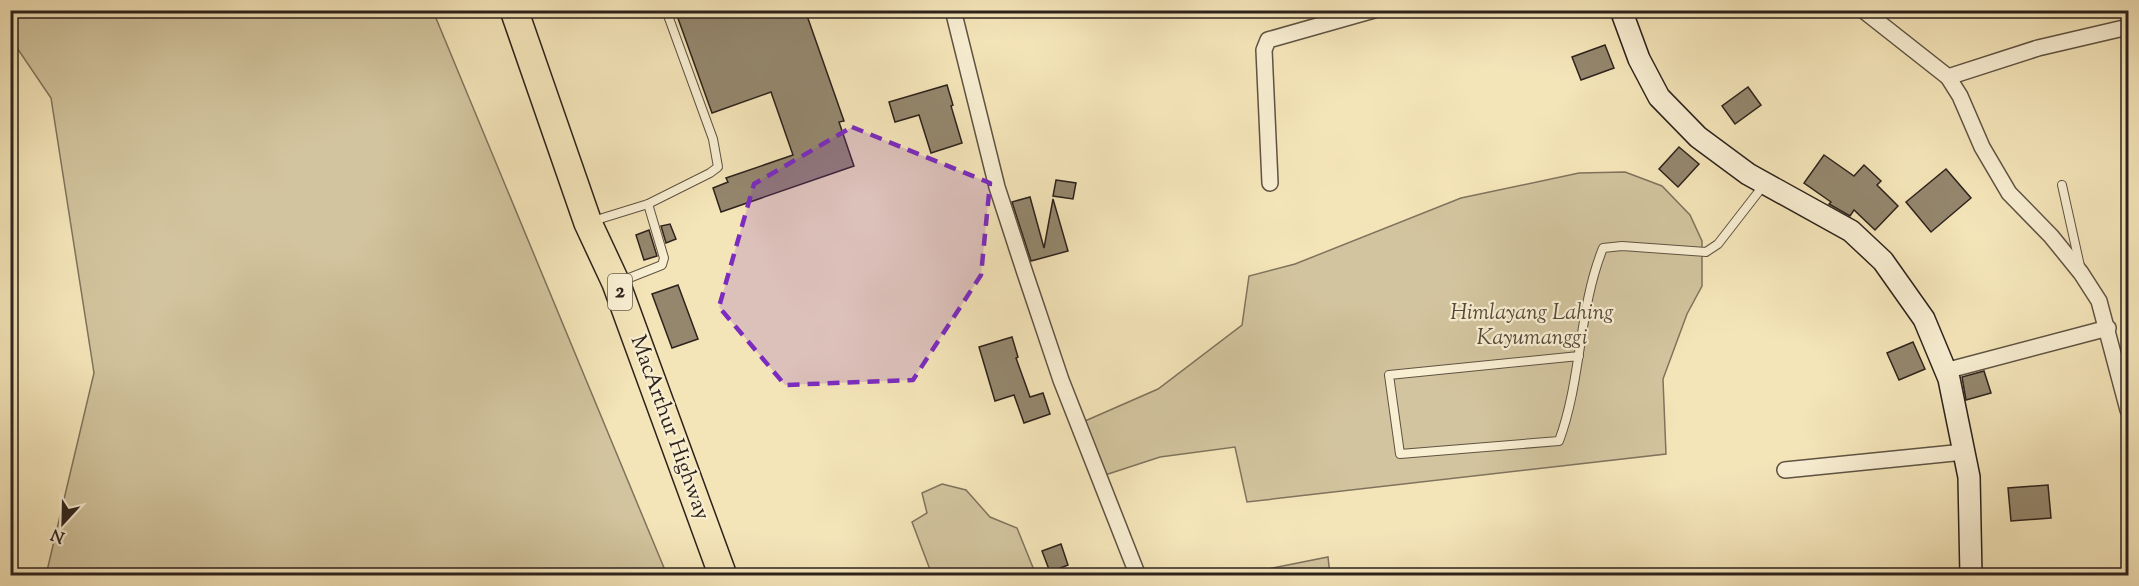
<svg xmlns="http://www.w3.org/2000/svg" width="2139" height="586" viewBox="0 0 2139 586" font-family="'Sorts Mill Goudy',serif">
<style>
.green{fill:#d2c49e;stroke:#80735d;stroke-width:1.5}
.building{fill:#94876e;stroke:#2d221c;stroke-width:1.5}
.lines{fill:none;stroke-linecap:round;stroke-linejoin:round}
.lane-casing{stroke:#5f5343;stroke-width:10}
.street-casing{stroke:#5f5343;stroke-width:18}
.secondary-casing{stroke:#2d221c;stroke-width:24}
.highway-casing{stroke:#2d221c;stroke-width:30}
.lane{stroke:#f8eed2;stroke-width:8}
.street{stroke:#f8eed2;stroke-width:15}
.secondary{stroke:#f8eed2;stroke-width:21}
.highway{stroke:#f4e5b9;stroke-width:27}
.marked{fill:#7b2cbf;fill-opacity:0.2;stroke:#7b2cbf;stroke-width:4.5;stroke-dasharray:12 8;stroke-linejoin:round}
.labels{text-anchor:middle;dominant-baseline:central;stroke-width:4.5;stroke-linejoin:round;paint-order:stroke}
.shield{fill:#f8eed2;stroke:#6a5f53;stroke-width:1.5}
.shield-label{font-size:21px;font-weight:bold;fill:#2d221c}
.park-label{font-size:22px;font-style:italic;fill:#564a3c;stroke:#f8eed2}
.street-label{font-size:22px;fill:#2d221c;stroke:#f8eed2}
</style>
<rect width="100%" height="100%" fill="#f4e5b9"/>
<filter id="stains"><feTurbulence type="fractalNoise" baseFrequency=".00333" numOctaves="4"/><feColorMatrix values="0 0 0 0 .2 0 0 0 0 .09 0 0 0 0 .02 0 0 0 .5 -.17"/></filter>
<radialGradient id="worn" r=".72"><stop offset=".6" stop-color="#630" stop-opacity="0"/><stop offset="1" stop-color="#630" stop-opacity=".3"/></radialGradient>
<g class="green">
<polygon points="10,11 433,11 667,575 46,575 94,373 51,98 11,39"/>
<polygon points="1625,172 1662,186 1690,215 1702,241 1702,286 1687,314 1663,379 1666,454 1247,502 1235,447 1160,457 1105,475 1085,421 1158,389 1242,325 1249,276 1295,264 1461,198 1579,173"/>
<polygon points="942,484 966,490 990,517 1017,528 1036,575 932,575 912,522 927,513 922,493"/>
<polygon points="1328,557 1330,575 1238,575"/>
</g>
<g class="building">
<polygon points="675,10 805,10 844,121 839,122 854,166 721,212 713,188 728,182 726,178 793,155 771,92 712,113"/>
<polygon points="1605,45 1614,68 1581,80 1572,57"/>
<polygon points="947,85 953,105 951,106 962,143 931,153 919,115 895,122 889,102"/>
<polygon points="1748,87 1761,105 1735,124 1722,106"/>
<polygon points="1679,147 1699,164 1678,187 1659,169"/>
<polygon points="1824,155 1854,176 1864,165 1881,181 1877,185 1898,206 1875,230 1854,210 1850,216 1829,204 1831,202 1804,183"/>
<polygon points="1946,169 1971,198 1931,232 1906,202"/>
<polygon points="1056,180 1076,183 1073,199 1053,196"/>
<polygon points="1030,197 1044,248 1053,199 1068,251 1031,261 1012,202"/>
<polygon points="670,224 676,239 666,243 661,226"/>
<polygon points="649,230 657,256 644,260 636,235"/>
<polygon points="678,285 698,339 672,348 652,294"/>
<polygon points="1012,337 1018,357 1016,358 1030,397 1043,393 1050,414 1024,423 1014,395 995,401 979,347"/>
<polygon points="1913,342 1925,369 1899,380 1887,353"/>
<polygon points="1984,371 1991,393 1966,400 1962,377"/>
<polygon points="2048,485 2051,518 2011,521 2008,488"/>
<polygon points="1061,544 1068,565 1050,572 1042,551"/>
</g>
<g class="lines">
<defs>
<g id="lane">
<polyline points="2062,185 2080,266"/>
<polyline points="593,221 648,204 710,173 718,167 713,139 666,10"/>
<polyline points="619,282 662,265 664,258 648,204"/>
<path d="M1579 356 1389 375 1400 454 1559 441C1582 379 1578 310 1603 248L1622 246 1706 252 1718 244 1763 186"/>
</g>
<g id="street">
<polyline points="953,10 997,187 1025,273 1061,380 1138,576"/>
<polyline points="1863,10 1948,77 1960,96 1982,147 2009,193 2051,236 2081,273 2099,301 2128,410"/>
<polyline points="1948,77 2038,48 2128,27"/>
<polyline points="1270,183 1264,50 1268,40 1374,10"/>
<polyline points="1945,371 2108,328"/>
<polyline points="1785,470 1964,452"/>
</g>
<polyline id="secondary" points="1621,10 1639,59 1659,97 1698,137 1748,174 1851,231 1883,261 1924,319 1949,379 1969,477 1971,576"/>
<polyline id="highway" points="514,10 588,223 616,283 723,576"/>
</defs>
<use href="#lane" class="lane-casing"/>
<use href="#street" class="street-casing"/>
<use href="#secondary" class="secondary-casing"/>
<use href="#highway" class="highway-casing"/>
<use href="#lane" class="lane"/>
<use href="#street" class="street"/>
<use href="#secondary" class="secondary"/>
<use href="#highway" class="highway"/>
</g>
<path class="marked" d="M852 127 990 183 981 275 913 380 785 385 719 307 754 184Z"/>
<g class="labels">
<rect class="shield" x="608" y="274" width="24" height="36" rx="4.5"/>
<g class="shield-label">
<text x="620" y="292">2</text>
</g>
<g class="park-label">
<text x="1532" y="314">Himlayang Lahing<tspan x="1532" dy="25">Kayumanggi</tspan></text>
</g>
<g class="street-label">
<text transform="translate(669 428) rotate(70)">MacArthur Highway</text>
</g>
</g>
<rect width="2139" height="586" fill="none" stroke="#f4e5b9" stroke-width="36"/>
<rect x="12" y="12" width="2115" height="562" fill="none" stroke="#2d221c" stroke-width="3"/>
<rect x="18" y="18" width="2103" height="550" fill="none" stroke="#2d221c" stroke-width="1.5"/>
<g transform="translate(63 523) rotate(202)" stroke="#f8eed2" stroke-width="4.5" paint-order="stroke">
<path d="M0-4.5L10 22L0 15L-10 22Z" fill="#2d221c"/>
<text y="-9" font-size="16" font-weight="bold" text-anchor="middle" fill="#2d221c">N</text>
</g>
<rect width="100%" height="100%" filter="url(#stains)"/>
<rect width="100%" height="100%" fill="url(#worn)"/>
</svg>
